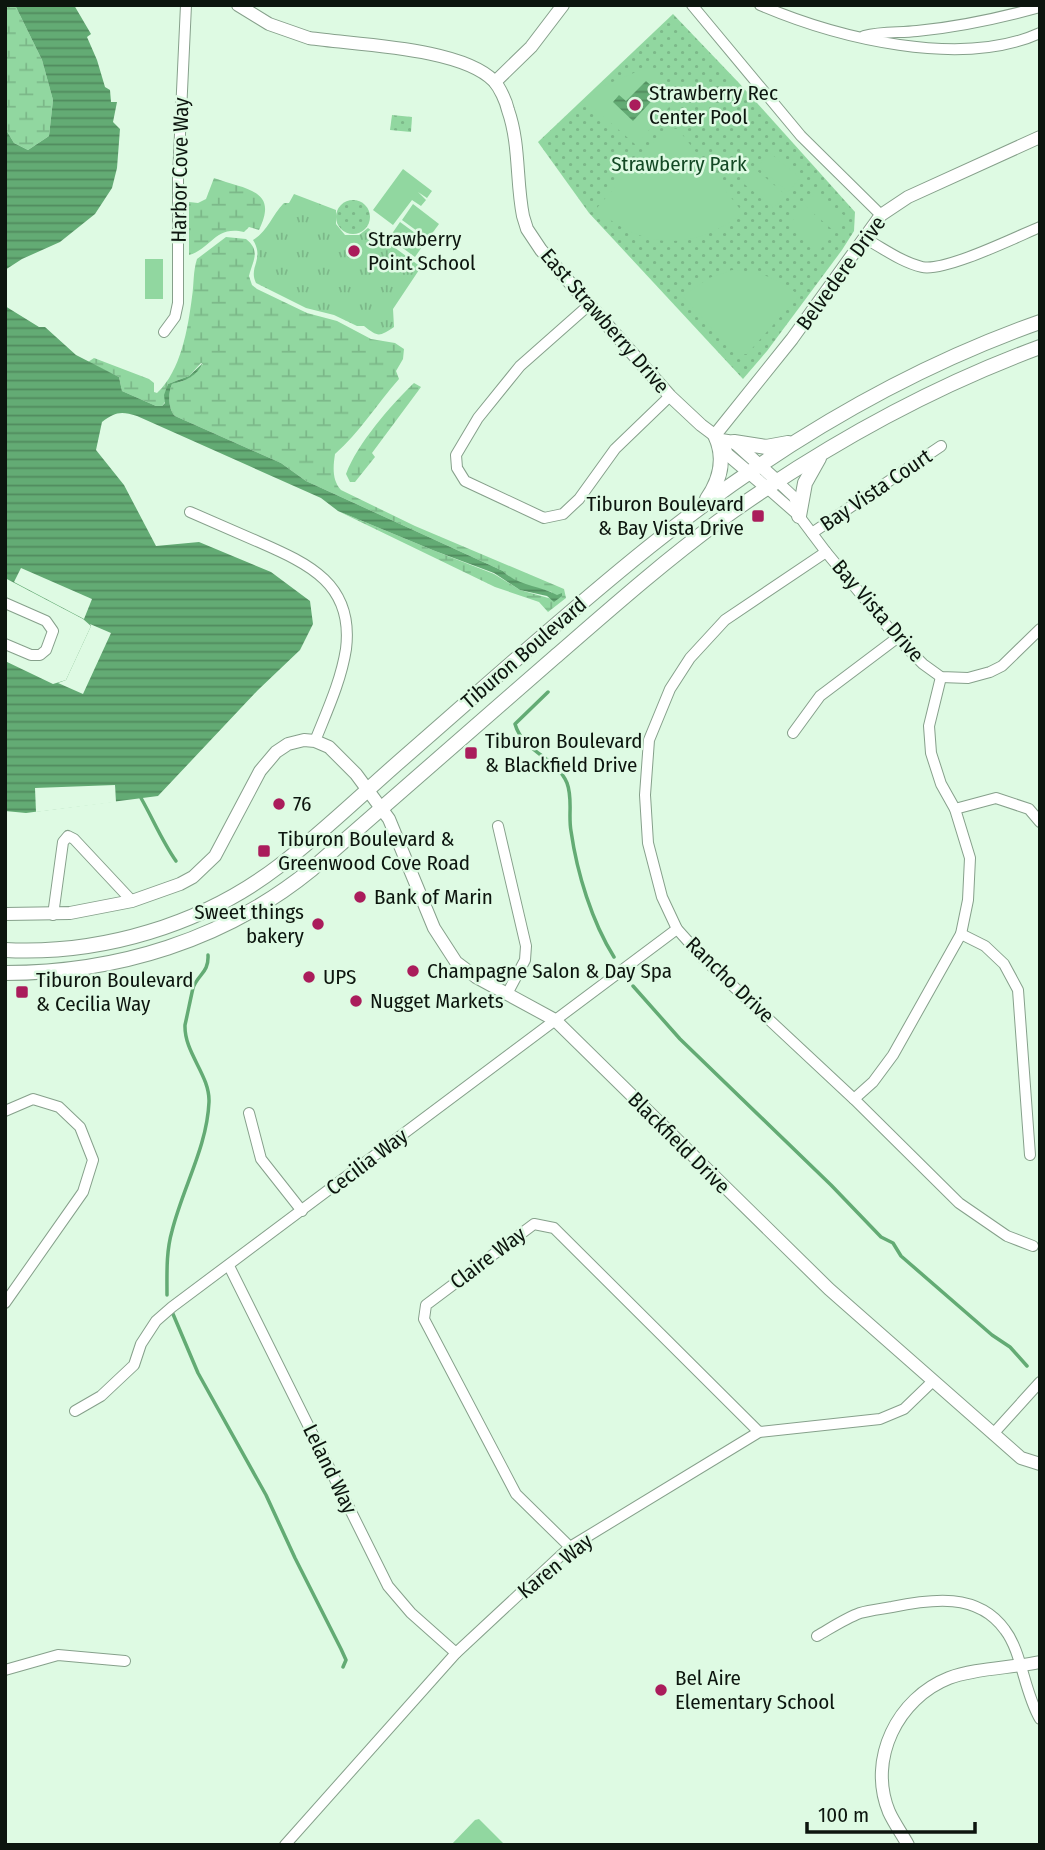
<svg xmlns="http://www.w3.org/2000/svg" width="1045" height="1850" viewBox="0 0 1045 1850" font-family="'Fira Sans Condensed',sans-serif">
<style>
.grass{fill:url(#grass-tufts)}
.wetland{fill:url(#wetland-marsh)}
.park{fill:url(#park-dots)}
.pitch{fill:#91d7a0}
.water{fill:url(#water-rules)}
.pier{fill:#defae3}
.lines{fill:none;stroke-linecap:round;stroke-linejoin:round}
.stream{stroke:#63ab74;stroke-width:3.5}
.minor-casing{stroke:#86a08b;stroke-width:12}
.tertiary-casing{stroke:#86a08b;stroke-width:14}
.secondary-casing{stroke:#86a08b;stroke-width:16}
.minor{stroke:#fff;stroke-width:10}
.tertiary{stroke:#fff;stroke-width:12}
.secondary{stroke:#fff;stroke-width:14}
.poi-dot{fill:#aa1c5b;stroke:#defae3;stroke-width:2.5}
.labels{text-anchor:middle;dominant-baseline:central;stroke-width:5;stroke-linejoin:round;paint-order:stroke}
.poi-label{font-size:21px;fill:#0c150e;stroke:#defae3;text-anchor:start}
.park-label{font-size:21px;fill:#134824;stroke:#defae3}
.street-label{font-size:21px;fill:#0c150e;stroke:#defae3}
</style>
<defs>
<pattern id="grass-tufts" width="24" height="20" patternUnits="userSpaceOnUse" patternTransform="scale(1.75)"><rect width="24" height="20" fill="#91d7a0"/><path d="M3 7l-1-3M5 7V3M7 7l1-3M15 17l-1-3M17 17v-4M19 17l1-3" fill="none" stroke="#7cb889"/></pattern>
<pattern id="wetland-marsh" width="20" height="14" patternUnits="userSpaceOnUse" patternTransform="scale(1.75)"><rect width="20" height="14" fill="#91d7a0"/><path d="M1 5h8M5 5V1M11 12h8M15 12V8" fill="none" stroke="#7cb889"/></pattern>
<pattern id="park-dots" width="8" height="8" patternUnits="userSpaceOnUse" patternTransform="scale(1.75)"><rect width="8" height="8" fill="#91d7a0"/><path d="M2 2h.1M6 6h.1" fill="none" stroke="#7cb889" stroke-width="1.8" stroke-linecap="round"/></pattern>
<pattern id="water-rules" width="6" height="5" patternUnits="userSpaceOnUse" patternTransform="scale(1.75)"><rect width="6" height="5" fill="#63ab74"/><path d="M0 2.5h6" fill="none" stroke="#508a5e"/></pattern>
</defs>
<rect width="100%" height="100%" fill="#defae3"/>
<path class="grass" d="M294 194 336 210V224L345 235H359L368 228 421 267 393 309 394 327C379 337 378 337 364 326H357L334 315 306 308 256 283C248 267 265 259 253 240 268 231 272 215 284 203H289Z"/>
<g class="wetland">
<polygon points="5,5 15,5 42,60 53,100 49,136 28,150 14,143 5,128"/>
<path d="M214 178C246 190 279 189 259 230L249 227 244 232C215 225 211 249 189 255V202L198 203 206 199Z"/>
<path d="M226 237 246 239C261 251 253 260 249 276L252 285 257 289 307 313 337 321 371 339 395 343 404 349 403 359 396 371 399 379C377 404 359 433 335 454 333 467 332 480 341 490L415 526 564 589 566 598 548 612 539 602 495 587 338 511 435 551 494 574 520 590 552 599V592C534 587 517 585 503 571L306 481 281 463 175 416C168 409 168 393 172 384 186 381 194 377 203 364L201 363 189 376 168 384 165 402 162 406H156L122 391 119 377 88 362 94 358 149 379 154 383V392L157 393C181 371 188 328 192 297 194 284 193 271 197 259Z"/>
<path d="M414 383 421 387 372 453 375 457 355 482H350L346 474C357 444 391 405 414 383Z"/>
</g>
<g class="park">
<polygon points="673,14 739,83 855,212 854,231 842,250 767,351 743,379 589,213 538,142"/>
<polygon points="392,115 412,117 411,132 390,130"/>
<circle cx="353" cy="217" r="17"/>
</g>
<g class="pitch">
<polygon points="650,66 681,95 680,104 675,110 670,106 636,145 587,102 603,86"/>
<path d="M666 128 678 129 743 213C693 252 644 250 596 209Z"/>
<polygon points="769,152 800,178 788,192 758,166"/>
<polygon points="403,169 432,191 427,198 418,192 426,200 421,206 412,200 393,225 373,210"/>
<polygon points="755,169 786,195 774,208 743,183"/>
<polygon points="816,192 847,218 835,232 805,206"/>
<polygon points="413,204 439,224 428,239 402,220"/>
<polygon points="802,209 833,235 821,249 790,223"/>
<polygon points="400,222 426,241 415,257 389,238"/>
<rect x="145" y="259" width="18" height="40"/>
<path d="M732 270C758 272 779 277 799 296L747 354H735L683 296 709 278Z"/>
<polygon points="479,1819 505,1845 451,1845 475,1820"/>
</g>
<g class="water">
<polygon points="15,5 74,5 91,34 87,37 97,60 105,87 110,90 111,102 117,102 113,122 120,129 117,168 112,188 95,214 60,242 22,259 5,270 5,128 14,143 28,150 49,136 53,100 42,60"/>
<polygon points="646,81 659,93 633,121 613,102 619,95 626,101"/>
<path d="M5 306 39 327H45L76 355 119 377 122 391 156 406H162L165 403 164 395 168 384 189 376 203 363C197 376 186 381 172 384 168 393 168 409 175 416L281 463 306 481 503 571C519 587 539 585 557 595L562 593V596L554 602 547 596 520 590 494 573 435 551 338 511 321 498 137 416C121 411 115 412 102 422L96 450 124 485 156 546 199 542 271 572 310 601 313 624 300 650 258 690 158 796 26 813 5 811V661L53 684 66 680 91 626 83 619 5 578Z"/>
</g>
<g class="pier">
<polygon points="21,568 92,599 84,619 14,582"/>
<polygon points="90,624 111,633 83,694 58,683 66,680 91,626"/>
<polygon points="115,785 116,802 36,812 35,788"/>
</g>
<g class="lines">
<g class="stream">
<path d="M548 692 515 724C523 752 557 758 567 783 573 799 568 815 571 831 577 873 592 922 614 957"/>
<path d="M141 798C153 819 162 841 176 861"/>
<polyline points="633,986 680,1039 831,1185 881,1237 893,1243 901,1256 992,1335 1010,1347 1027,1366"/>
<path d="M167 1295C167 1273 166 1252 172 1231 183 1187 207 1147 209 1102 210 1075 184 1053 185 1025 186 1021 192 992 193 988 198 974 209 973 208 955"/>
<polyline points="173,1314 198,1373 266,1495 295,1558 341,1649 346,1660 343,1667"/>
</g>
<defs>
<g id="minor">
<polyline points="692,5 801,136 881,215"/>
<path d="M760 5C837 38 961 69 1040 33"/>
<path d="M864 36C882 31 899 33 917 31 959 27 1000 18 1040 7"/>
<path d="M864 238C883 248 901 262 922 267 945 272 1016 237 1040 227"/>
<polyline points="589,305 520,366 478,418 456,455 457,468 465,481 544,518 563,514 579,499 615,449 670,396"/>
<polyline points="164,332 175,317 178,303 178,177 186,5"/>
<polyline points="777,481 794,497 799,513"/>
<polyline points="767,488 799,516 826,552 897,638 923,664 941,677 968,678 990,672 1002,666 1040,629"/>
<path d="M190 512C213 522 236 532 259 542 309 564 354 584 346 649 341 681 327 711 315 741"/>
<polyline points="812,533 941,446"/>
<polyline points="826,552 725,620 690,658 670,689 649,740 645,795 648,843 662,897 677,929 703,958 854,1099 959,1203 1007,1236 1033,1246"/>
<polyline points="5,603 46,621 53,631 46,650 40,655 31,655 5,644"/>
<polyline points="793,733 820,696 897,638"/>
<polyline points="955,809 996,798 1029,809 1040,822"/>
<polyline points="498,826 526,946 525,960 507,994"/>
<polyline points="53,915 63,842 68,836 74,839 132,901"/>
<polyline points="961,934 985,946 1004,964 1018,990 1030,1155"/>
<polyline points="854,1099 873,1082 893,1055 961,934 968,900 970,858 955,809 941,784 931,753 929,726 941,677"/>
<polyline points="5,1111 33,1099 59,1107 80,1127 93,1160 83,1192 5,1303"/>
<polyline points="249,1113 261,1159 302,1211"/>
<polyline points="229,1266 388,1586 411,1613 456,1653"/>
<polyline points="75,1411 101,1396 134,1365 141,1344 156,1321 172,1307 677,929"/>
<polyline points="993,1434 1040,1382"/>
<polyline points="570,1547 516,1494 424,1319 426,1305 534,1224 554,1228 759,1432"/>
<path d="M817 1636C831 1628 846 1618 860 1613 870 1610 881 1609 892 1607 931 1599 978 1592 1005 1630 1022 1652 1024 1692 1040 1719"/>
<polyline points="5,1670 58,1655 125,1661"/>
<polyline points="285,1845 456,1653 570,1547 759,1432 880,1419 904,1409 933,1381"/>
</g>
<g id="tertiary">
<path d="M238 5 269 24 309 38C356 45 461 47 494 81 500 88 506 101 508 110 520 144 516 181 523 216L527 229 541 250 670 396 701 425 721 440 734 442 777 481"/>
<polyline points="495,82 531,47 563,5"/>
<polyline points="715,435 792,339 881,215 908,197 1040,137"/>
<polyline points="721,440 727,454 767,488"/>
<polyline points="5,914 70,913 132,901 180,884 193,877 215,856 260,771 276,752 288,744 304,740 315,741 329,747 356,774 389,819 434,928 456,962 476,977 555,1020 829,1289 1021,1458 1040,1464"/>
<path d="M908 1845C902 1834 894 1823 889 1812 867 1759 898 1698 949 1678 975 1668 1012 1668 1040 1662"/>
</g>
<g id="secondary">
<polyline points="734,442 766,447 788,443"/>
<path d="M707 499C721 479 726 458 715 435"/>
<polyline points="799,516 805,483 819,458"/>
<path d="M5 950C101 955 202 925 279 866 321 834 360 796 400 761 483 689 564 615 649 547 766 453 898 372 1040 322"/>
<path d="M5 973C117 973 225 940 312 869 394 798 475 727 556 656 609 610 662 563 719 521 818 450 926 389 1040 347"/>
</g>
</defs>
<use href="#minor" class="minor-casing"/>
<use href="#tertiary" class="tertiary-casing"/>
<use href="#secondary" class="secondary-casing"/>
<use href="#minor" class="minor"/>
<use href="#tertiary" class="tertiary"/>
<use href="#secondary" class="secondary"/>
</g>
<g class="poi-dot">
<circle cx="635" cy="105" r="7"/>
<circle cx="354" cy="251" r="7"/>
<rect x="751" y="509" width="14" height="14" rx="3.5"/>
<rect x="464" y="746" width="14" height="14" rx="3.5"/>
<circle cx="279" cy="804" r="7"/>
<rect x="257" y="844" width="14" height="14" rx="3.5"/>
<circle cx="360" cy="897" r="7"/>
<circle cx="318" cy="924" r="7"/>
<circle cx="413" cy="971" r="7"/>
<circle cx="309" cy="977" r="7"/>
<rect x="15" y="985" width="14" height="14" rx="3.5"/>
<circle cx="356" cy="1001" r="7"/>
<circle cx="661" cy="1690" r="7"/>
</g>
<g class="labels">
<g class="poi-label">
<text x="649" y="93">Strawberry Rec<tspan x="649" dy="24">Center Pool</tspan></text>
<text x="368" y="239">Strawberry<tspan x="368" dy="24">Point School</tspan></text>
<text x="744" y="504" text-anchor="end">Tiburon Boulevard<tspan x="744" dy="24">&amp; Bay Vista Drive</tspan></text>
<text x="485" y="741">Tiburon Boulevard<tspan x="485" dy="24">&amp; Blackfield Drive</tspan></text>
<text x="293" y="804">76</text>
<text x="278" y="839">Tiburon Boulevard &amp;<tspan x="278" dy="24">Greenwood Cove Road</tspan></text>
<text x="374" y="897">Bank of Marin</text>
<text x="304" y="912" text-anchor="end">Sweet things<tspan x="304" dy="24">bakery</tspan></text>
<text x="427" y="971">Champagne Salon &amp; Day Spa</text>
<text x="323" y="977">UPS</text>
<text x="36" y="980">Tiburon Boulevard<tspan x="36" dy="24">&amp; Cecilia Way</tspan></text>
<text x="370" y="1001">Nugget Markets</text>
<text x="675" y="1678">Bel Aire<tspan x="675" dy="24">Elementary School</tspan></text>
</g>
<g class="park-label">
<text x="679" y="164">Strawberry Park</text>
</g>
<g class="street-label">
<text transform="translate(180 170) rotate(-89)">Harbor Cove Way</text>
<text transform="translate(841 273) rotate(-54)">Belvedere Drive</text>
<text transform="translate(605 321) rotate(49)">East Strawberry Drive</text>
<text transform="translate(876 490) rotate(-34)">Bay Vista Court</text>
<text transform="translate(878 611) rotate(49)">Bay Vista Drive</text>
<text transform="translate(524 653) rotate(-41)">Tiburon Boulevard</text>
<text transform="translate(730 980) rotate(44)">Rancho Drive</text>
<text transform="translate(679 1143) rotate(45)">Blackfield Drive</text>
<text transform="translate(367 1162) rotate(-37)">Cecilia Way</text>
<text transform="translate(488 1258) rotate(-37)">Claire Way</text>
<text transform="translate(330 1469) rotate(64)">Leland Way</text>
<text transform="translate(555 1566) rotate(-39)">Karen Way</text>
</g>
</g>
<rect width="1045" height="1850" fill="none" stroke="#0c150e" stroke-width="14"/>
<path d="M807 1822v10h168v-10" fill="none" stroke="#0c150e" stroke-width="3.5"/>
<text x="818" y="1822" font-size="21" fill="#0c150e" stroke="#defae3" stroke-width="5" paint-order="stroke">100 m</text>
</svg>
